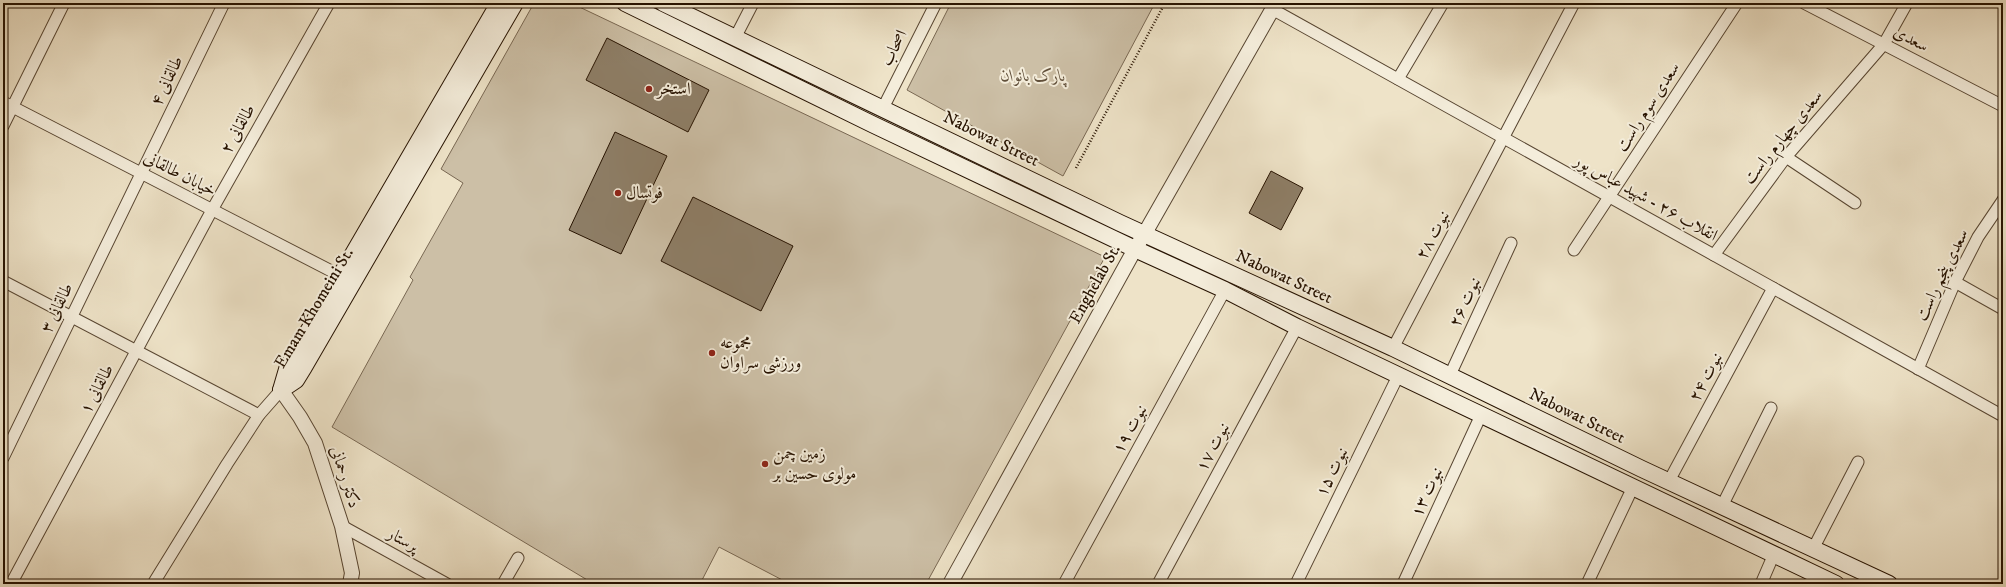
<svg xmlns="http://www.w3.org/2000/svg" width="2006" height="587" viewBox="0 0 2006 587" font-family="'IM FELL DW Pica',Amiri,serif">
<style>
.green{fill:#ccbfa6;stroke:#796853}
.building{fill:#8e7f68;stroke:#261200}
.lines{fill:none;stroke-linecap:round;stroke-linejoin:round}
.minor-casing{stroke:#584632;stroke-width:13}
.tertiary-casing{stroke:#584632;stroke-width:16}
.secondary-casing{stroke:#261200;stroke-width:18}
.path{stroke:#261200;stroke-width:2.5;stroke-dasharray:1 2;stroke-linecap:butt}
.minor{stroke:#f4eddb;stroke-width:11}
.tertiary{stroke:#f4eddb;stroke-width:14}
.secondary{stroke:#f4eddb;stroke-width:16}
.poi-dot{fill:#8f2418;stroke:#f4eddb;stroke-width:1.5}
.labels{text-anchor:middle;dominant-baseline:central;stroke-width:4;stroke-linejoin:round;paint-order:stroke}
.street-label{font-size:17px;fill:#261200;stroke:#f4eddb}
.park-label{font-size:17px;font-style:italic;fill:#604f3a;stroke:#f4eddb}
.poi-label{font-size:17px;fill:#261200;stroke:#f4eddb;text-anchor:start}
</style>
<rect width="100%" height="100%" fill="#eee3c8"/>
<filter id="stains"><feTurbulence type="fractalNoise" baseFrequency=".005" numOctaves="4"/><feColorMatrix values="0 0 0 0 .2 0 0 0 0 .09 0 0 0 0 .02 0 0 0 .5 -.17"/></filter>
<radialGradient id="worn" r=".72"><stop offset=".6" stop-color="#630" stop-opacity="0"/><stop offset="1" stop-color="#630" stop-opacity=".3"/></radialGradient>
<g class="green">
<polygon points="534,3 571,3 1105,257 926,584 790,584 719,547 700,584 594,584 332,427 413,280 410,277 463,183 441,169"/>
<polygon points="951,3 1155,3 1063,176 907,90"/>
</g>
<g class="building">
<polygon points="607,38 709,90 688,132 586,80"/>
<polygon points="615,132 667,156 621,254 569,230"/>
<polygon points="1271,171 1303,188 1281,230 1249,213"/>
<polygon points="693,197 793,246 761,311 661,261"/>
</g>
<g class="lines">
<defs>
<g id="minor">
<polyline points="1804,3 2003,106"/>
<polyline points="1272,9 2003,416"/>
<polyline points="735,38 753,3"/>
<polyline points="1398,79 1443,3"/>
<polyline points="3,102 341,276"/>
<polyline points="883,108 936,3"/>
<polyline points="3,126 64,3"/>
<polyline points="1786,157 1855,203"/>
<polyline points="1574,250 1737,3"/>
<polyline points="1714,255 1786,157 1884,44 1907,3"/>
<polyline points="3,281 259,415"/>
<polyline points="1955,282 2003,309"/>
<polyline points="1393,348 1574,3"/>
<polyline points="1918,369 1955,282 1978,237 2003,200"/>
<polyline points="1450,375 1511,243"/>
<polyline points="3,458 224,3"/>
<polyline points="1669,481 1773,288"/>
<polyline points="1722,506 1771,408"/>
<polyline points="342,526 447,584"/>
<polyline points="1813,549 1858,462"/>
<polyline points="11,584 212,210 329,3"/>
<polyline points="153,584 227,464 259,415 281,390"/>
<polyline points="503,584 518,558"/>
<polyline points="1064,584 1225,290"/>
<polyline points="1158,584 1297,327"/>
<polyline points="1296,584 1399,374"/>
<polyline points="1403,584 1481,415"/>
<polyline points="1587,584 1633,487"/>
<polyline points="1761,584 1774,554"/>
</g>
<g id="tertiary">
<polyline points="281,390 300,417 315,443 342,526 352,573 350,584"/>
<polyline points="950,584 1135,249 1145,233 1276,3"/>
</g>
<g id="secondary">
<polyline points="625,3 874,125 1135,249 1225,290 1297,327 1836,584"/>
<polyline points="663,3 1120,223 1393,348 1642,469 1889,584"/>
<polyline points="281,390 296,380 304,367 515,3"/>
<polyline points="281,390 288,366 499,3"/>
</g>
</defs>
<use href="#minor" class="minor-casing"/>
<use href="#tertiary" class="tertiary-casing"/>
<use href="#secondary" class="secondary-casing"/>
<polyline class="path" points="1076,168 1165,3"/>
<use href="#minor" class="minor"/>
<use href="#tertiary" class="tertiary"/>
<use href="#secondary" class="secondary"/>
</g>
<g class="poi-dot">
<circle cx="649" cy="89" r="4"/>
<circle cx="618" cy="193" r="4"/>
<circle cx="712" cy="353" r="4"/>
<circle cx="765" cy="464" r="4"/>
</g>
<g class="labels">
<g class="street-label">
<text transform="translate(1911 39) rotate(27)">سعدی</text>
<text transform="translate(894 48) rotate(-63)">اصحاب</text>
<text transform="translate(167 81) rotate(-64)">طالقانی ۴</text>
<text transform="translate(1648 107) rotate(-57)">سعدی سوم راست</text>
<text transform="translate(238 129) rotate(-61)">طالقانی ۲</text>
<text transform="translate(1783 137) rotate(-51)">سعدی چهارم راست</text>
<text transform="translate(991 139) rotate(26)">Nabowat Street</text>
<text transform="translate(180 174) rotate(27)">خیابان طالقانی</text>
<text transform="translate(1646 198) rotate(29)">انقلاب ۲۶ - شهید عباس پور</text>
<text transform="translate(1433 235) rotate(-62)">نبوت ۲۸</text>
<text transform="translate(1942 275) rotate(-64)">سعدی پنجم راست</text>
<text transform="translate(1284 277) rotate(25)">Nabowat Street</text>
<text transform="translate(1095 284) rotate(-61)">Enghelab St.</text>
<text transform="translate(1465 302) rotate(-65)">نبوت ۲۶</text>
<text transform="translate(57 308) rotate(-64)">طالقانی ۳</text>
<text transform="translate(314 308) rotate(-59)">Emam Khomeini St.</text>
<text transform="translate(1706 377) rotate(-62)">نبوت ۲۴</text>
<text transform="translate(97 389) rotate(-62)">طالقانی ۱</text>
<text transform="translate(1577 416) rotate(26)">Nabowat Street</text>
<text transform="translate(1130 429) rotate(-61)">نبوت ۱۹</text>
<text transform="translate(1213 447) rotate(-62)">نبوت ۱۷</text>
<text transform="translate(1332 472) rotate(-64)">نبوت ۱۵</text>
<text transform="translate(345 477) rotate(72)">دکتر رحمانی</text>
<text transform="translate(1427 492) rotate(-65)">نبوت ۱۳</text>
<text transform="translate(403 540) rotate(29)">پرستار</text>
</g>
<g class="park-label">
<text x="1033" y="76">پارک بانوان</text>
</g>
<g class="poi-label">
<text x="657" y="89">استخر</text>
<text x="626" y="193">فوتسال</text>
<text x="720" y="343">مجموعه<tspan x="720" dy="20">ورزشی سراوان</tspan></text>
<text x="773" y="454">زمین چمن<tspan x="773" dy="20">مولوی حسین بر</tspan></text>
</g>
</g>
<rect width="2006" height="587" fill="none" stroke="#eee3c8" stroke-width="16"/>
<rect x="4" y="4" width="1998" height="579" fill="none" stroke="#261200" stroke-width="2"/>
<rect x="8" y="8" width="1990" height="571" fill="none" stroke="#261200"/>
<rect width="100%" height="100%" filter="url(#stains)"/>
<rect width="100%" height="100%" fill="url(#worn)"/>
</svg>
